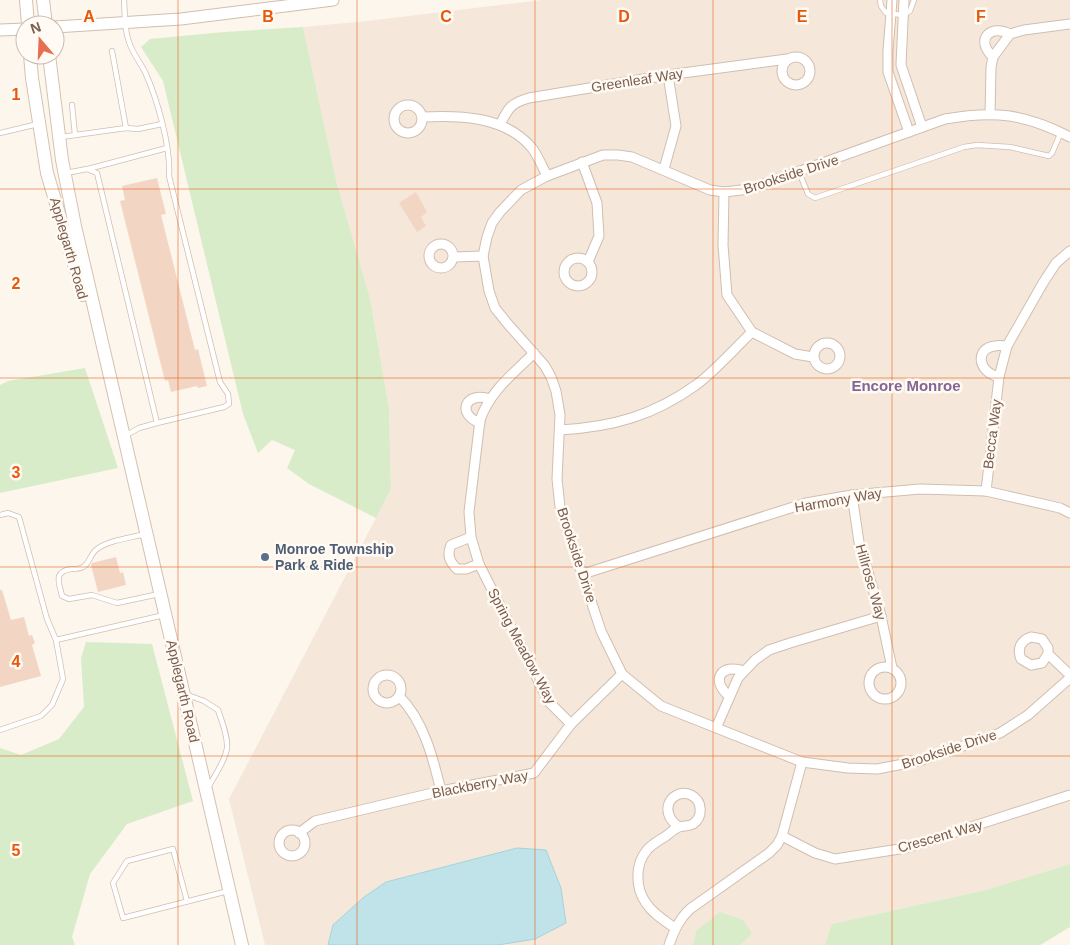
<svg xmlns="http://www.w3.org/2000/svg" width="1070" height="945" viewBox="0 0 1070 945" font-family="Helvetica,sans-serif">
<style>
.residential{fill:#f5e8da}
.green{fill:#d8ecc9}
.water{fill:#bfe3e8;stroke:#a5d3da}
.building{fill:#f3d5c3}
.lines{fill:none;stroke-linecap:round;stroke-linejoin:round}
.service-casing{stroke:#d1beb0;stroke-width:6}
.minor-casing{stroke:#d1beb0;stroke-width:11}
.tertiary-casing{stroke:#d1beb0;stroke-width:13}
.secondary-casing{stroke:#d6c0b0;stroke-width:14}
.service{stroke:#fff;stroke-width:4.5}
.minor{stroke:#fff;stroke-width:9}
.tertiary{stroke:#fff;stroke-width:11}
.secondary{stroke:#fff;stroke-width:12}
.grid{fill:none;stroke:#e8590c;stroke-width:1;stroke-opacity:0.55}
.service-dot{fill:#5c6f8a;stroke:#fffaf3;stroke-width:2}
.labels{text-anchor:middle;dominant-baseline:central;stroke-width:5;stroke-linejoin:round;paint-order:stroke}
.street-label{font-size:14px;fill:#7a5c4d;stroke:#fffaf3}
.service-label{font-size:14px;font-weight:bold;fill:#4e5e75;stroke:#fffaf3;text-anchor:start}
.neighbourhood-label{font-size:15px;font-weight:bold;fill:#846695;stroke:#fffaf3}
.grid-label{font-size:16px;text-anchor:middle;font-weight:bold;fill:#e8590c;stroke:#fffaf3;stroke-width:5;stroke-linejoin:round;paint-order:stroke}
</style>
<rect width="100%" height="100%" fill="#fdf6ec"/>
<polygon class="residential" points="542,0 1070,0 1070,864 986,890 833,924 825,945 740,945 752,934 696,931 693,945 265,945 229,799 391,489 389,409 370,298 337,184 303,27 367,21"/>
<g class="green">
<polygon points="303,27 337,184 370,298 389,409 391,489 376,518 309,484 287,468 295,450 272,440 258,453 243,414 163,81 141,47 150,39 224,32"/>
<polygon points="85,368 118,468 0,493 0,385 8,381"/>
<polygon points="86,642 152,644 193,801 127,824 90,874 72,937 75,945 0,945 0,748 21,755 59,739 84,707 81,658"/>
<polygon points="1070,864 1070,927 1040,945 825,945 832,924 986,890"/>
<polygon points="720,912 743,920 752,934 740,945 693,945 696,931"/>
</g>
<polygon class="water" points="517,848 546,850 561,888 566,923 535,939 498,945 328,945 333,925 364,897 386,882"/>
<g class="building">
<polygon points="157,178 166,214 161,215 195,350 198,349 207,386 198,388 197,386 171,392 168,380 165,381 120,201 125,200 122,186"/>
<polygon points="416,192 427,212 421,217 426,226 417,232 399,203"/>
<polygon points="116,557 120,573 123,572 126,585 98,592 91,565 92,563"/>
<polygon points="0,590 2,590 11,620 24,617 29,636 32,635 35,643 32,645 41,676 0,687"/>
</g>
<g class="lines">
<defs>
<g id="service">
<polyline points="880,0 881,6 886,13 903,15 910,11 914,0"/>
<polyline points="112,51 126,128"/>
<polyline points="72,105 75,135"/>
<polyline points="0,133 38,124"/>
<polyline points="61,137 126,128 138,129 162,124"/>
<polyline points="88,169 167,148"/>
<polyline points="799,172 808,194 815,198 964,147 977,145 1010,147 1049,156 1052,153 1061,132"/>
<path d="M66 173 87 169 97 173 157 423 224 407 229 404 228 394 220 382 169 176C171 147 157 98 145 72 140 62 132 52 129 42 124 29 125 13 124 0"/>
<polyline points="125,436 139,428 157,423"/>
<polyline points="0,515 8,513 19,517 47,619 56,640 164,615"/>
<path d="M145 534C130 538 110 540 97 549 90 554 90 563 83 567 80 569 74 569 71 569 53 572 59 582 62 596L69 599 92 595 117 603 159 594"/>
<path d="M185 694 204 701 218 710C222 722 228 736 227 748 225 762 214 776 208 788"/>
<polyline points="0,730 41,716 52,705 63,679 56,640"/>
<polyline points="187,901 173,849 127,861 113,883 123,918 228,891"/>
</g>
<g id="minor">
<polyline points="892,0 888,51 888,72 909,132"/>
<polyline points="904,0 901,65 922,127"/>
<circle cx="796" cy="71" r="14"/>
<path d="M993 57C974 39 991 24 1010 34"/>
<circle cx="408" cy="119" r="14"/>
<polyline points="990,114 991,67 993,57 1010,34 1024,30 1070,24"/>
<path d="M422 117C460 115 505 116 532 148 538 156 542 166 547 176"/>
<path d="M500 125C508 108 511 103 529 98L668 75 787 59"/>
<path d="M1070 137C1025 114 995 110 945 119L750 189 724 192 710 190 632 157 618 155H603L547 176 521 190 500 212 492 223 487 237 483 256 489 291 495 308 507 323 545 366 551 377 556 391 560 415 557 479 560 507 601 631 622 674 661 706 802 762 848 768 877 769 919 761 1000 733 1028 715 1070 678"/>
<polyline points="582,162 597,203 599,236 588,262"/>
<polyline points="664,169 676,126 668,75"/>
<polyline points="724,192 723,245 727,295 752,332 795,354 813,357"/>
<circle cx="441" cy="256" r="12"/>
<polyline points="454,257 483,256"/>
<circle cx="578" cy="272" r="14"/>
<circle cx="827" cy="356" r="13"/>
<path d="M534 353C513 374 490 391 480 420L469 512 471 537 479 564 549 702 571 724"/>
<path d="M999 377C977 372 975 348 995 346 999 345 1003 346 1007 346"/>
<path d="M480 423C456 414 465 391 490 399"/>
<path d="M560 430C612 427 653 416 696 385 714 372 735 348 752 332"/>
<polyline points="986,491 999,377 1007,346 1043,283 1056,263 1070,251"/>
<polyline points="852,495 859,542 881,616 892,668"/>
<path d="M471 537 451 545C447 555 449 561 457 569H466L479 564"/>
<polyline points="583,574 806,503 852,495 920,489 986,491 1060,508 1070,513"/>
<path d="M1048 654 1042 663 1031 665 1021 659C1017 649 1020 641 1031 637L1042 639 1048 648V654L1070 675"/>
<circle cx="885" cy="683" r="16"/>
<circle cx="387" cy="689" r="14"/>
<path d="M399 696C424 721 433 758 441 791"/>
<path d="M729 696C710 680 721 663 744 671"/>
<polyline points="716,728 738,678 755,660 769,650 790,643 881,616"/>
<circle cx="292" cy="843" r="13"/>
<polyline points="299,833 315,821 441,791 534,773 571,724 622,674"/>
<polyline points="782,836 815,853 835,859 906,848 1070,795"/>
<path d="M675 928C665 921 653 914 646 903 635 888 635 864 647 850 652 844 660 840 666 836 670 833 674 829 679 827 684 825 688 827 693 824 703 817 703 801 691 795 673 787 656 811 679 827"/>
<path d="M669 945C674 931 679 919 690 909L769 853 777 845 782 836 802 762"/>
</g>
<g id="tertiary">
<polyline points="55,27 181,19 333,0"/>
<polyline points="0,30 25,29"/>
</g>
<g id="secondary">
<polyline points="26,0 28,25"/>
<polyline points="43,0 46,25"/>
<polyline points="30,55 32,78 47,173 83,295"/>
<polyline points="49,55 62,160 75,226 242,945"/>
</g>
</defs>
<use href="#service" class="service-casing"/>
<use href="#minor" class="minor-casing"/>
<use href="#tertiary" class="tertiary-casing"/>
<use href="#secondary" class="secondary-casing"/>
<use href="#service" class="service"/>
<use href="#minor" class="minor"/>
<use href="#tertiary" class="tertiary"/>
<use href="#secondary" class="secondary"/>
</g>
<path class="grid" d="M178 0V945M357 0V945M535 0V945M713 0V945M892 0V945M0 189H1070M0 378H1070M0 567H1070M0 756H1070"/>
<circle class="service-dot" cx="265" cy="557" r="5"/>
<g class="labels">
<g class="street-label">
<text transform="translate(637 80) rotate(-9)">Greenleaf Way</text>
<text transform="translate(791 174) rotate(-18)">Brookside Drive</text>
<text transform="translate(69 248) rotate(74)">Applegarth Road</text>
<text transform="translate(992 434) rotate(-83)">Becca Way</text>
<text transform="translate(838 500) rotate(-10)">Harmony Way</text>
<text transform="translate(577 555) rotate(72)">Brookside Drive</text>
<text transform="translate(871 582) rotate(74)">Hillrose Way</text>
<text transform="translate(522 646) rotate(62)">Spring Meadow Way</text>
<text transform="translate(183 691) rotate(77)">Applegarth Road</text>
<text transform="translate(949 749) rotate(-18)">Brookside Drive</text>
<text transform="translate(480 784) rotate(-11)">Blackberry Way</text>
<text transform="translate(940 836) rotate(-16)">Crescent Way</text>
</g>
<g class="service-label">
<text x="275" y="549">Monroe Township<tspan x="275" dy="16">Park &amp; Ride</tspan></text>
</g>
<g class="neighbourhood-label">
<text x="906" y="385">Encore Monroe</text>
</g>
</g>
<g class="grid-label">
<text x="89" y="22">A</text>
<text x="268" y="22">B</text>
<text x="446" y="22">C</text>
<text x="624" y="22">D</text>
<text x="802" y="22">E</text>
<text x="981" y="22">F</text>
<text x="16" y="100">1</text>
<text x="16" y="289">2</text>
<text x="16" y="478">3</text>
<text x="16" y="667">4</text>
<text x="16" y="856">5</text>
</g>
<g transform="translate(40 40) rotate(341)"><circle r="24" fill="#fffaf3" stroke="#cabbb1"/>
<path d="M0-4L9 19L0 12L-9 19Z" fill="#e76f51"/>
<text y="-8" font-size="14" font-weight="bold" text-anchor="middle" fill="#7a5c4d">N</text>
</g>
</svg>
